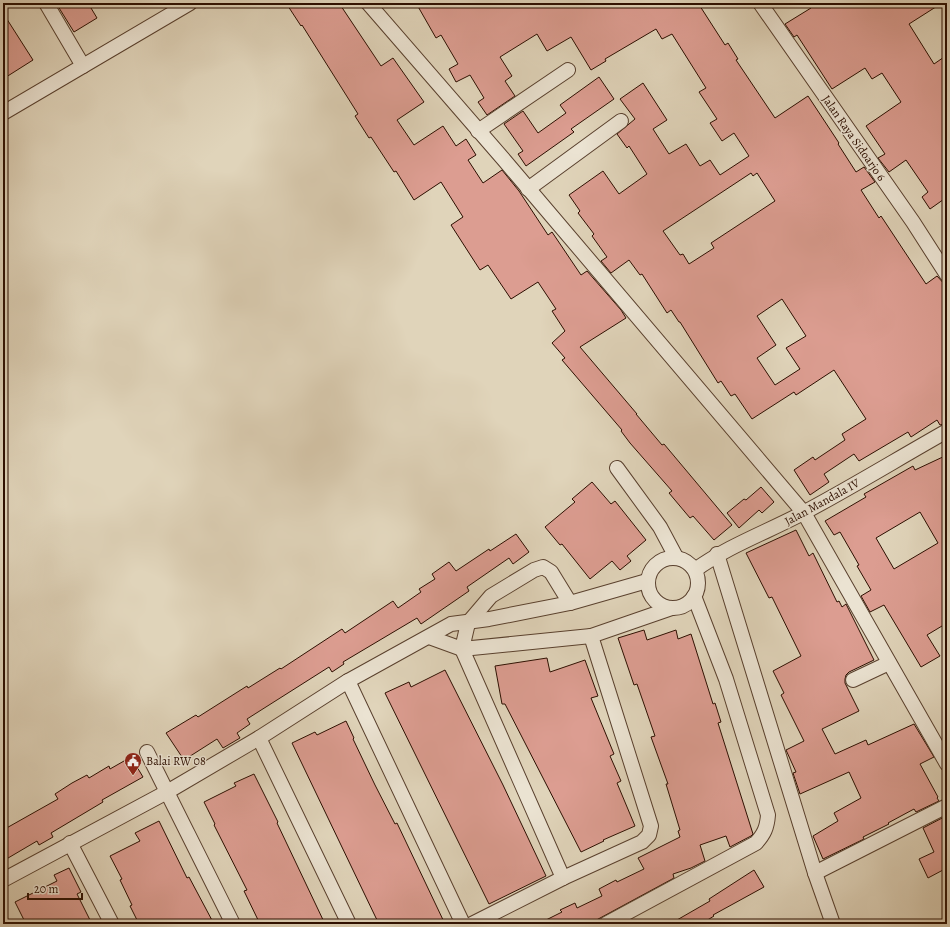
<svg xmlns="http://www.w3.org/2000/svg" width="950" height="927" viewBox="0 0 950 927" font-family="Alegreya,serif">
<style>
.building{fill:#dc9d91;stroke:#2c0e00;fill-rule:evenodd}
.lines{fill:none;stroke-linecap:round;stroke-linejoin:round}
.minor-casing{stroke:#59402e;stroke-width:16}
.minor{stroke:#ebe3d2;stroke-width:14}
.labels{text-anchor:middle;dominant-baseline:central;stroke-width:3;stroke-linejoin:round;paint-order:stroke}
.street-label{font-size:12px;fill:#2c0e00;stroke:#ebe3d2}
.poi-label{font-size:12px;fill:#2c0e00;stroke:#ebe3d2;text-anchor:start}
</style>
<rect width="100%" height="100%" fill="#e0d4ba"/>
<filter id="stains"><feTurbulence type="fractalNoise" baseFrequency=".005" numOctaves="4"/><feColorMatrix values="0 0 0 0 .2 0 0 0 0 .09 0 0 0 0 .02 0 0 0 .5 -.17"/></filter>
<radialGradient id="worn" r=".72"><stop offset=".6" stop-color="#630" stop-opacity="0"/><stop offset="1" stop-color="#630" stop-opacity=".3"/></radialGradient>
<g class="building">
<polygon points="56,3 88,3 97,18 74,32"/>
<polygon points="286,3 339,3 381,66 393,58 424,102 397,120 414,145 443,126 456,146 466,139 476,155 468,160 483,183 502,170 519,191 548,235 552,232 581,275 587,271 621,310 626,318 580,347 637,414 636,414 662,445 664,444 732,525 714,540 693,516 690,518 669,493 672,491 630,443 621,431 622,430 562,360 565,358 552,343 565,331 552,311 556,309 538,282 511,299 488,265 480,270 451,225 463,217 441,182 414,200 396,171 394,172 371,137 369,138 355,116 358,114 302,25 301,26"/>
<path d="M416 3H698L725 45 728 43 738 59 736 60 775 118 808 96 839 143 838 144 856 172 864 167 875 182 861 190 879 218 881 216 926 284 937 276 947 287V423L940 425 937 420 911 437 908 432 859 461 854 454 824 474 829 482 810 495 794 470 813 457 815 460 845 440 842 434 866 419 834 370 796 395 794 392 752 419 735 394 731 396 721 381 718 383 680 322H679L671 310 667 313 642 274 640 275 629 260 611 273 601 261 607 257 592 236 594 234 578 213 580 211 569 195 603 171 619 194 647 174 629 146 627 148 617 134 635 119 620 99 643 83 667 120 653 129 669 154 686 144 700 166 710 160 720 175 749 156 734 133 722 141 710 123 717 119 699 92 706 88 672 34 662 39 656 29 605 59 606 61 591 70 571 37 547 51 537 34 500 57 512 76 505 81 515 96 487 115 478 102 484 98 470 75 456 82 449 69 458 64 441 35 436 38ZM751 173 753 176 757 173 775 201 711 243 714 248 689 264 683 254 680 255 663 231ZM782 299 806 336 786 348 800 369 775 385 757 358 776 345 757 316Z"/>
<polygon points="808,3 942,3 909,24 934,64 947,55 947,197 930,209 922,197 928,192 906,160 889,172 878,158 885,154 866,126 901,102 882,73 872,79 865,68 832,89 797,35 794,37 785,24 811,8"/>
<polygon points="3,13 33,60 3,79"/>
<polygon points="599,77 614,99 571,129 574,132 526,166 518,154 523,151 504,124 523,111 538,133 566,113 560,105"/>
<path d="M947 455V623L927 635 940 656 921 667 884 605 870 612 861 596 871 590 857 566 859 565 840 532 834 535 825 521 866 497 864 494 913 466 915 470ZM920 512 938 543 894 569 876 538Z"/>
<polygon points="592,482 611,504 615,501 646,540 627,556 631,561 620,570 612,561 590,579 562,544 560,545 545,527 575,502 572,499"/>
<polygon points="761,487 774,502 762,513 759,510 739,528 727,513 744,499 746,500"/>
<polygon points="796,530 809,556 813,553 837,602 839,601 842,607 846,604 874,660 849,672 846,675 845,679 845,683 859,711 822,729 835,754 866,740 868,745 914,724 934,757 920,764 938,797 937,798 939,801 916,812 914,809 888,823 889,824 863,837 864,839 823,859 813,836 838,821 834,813 861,798 849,772 800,794 793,773 796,772 786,750 804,741 781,695 784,693 773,671 801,656 772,597 769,598 746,553"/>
<polygon points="516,534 529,552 513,564 509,558 467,587 469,591 421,624 417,618 343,662 344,664 332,672 329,667 247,719 250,724 237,733 240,738 223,748 217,739 184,760 166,733 196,715 198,717 247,686 248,688 280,668 281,669 342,629 345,633 393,601 398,608 421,592 419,589 435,579 432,574 449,562 456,571 489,549 490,551"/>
<polygon points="644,630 647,640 676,630 678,639 691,634 713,704 715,703 721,722 718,723 753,834 751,836 730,847 726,836 700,845 705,861 691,868 673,874 674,878 589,924 538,924 562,912 560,910 575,903 577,908 602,896 599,889 616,880 617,882 644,869 638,858 680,837 678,831 680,830 666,784 668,784 651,737 655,736 637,684 634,685 618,638"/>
<polygon points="547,658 550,672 585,660 598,696 591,698 614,754 610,756 621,781 617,783 635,826 603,840 604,841 581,852 505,704 502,704 495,666"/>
<polygon points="445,670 503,785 546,876 489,904 385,693 409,682 411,687"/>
<polygon points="346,721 354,738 353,739 375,785 395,824 397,823 445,924 380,924 376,918 292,743 315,732 317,735"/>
<polygon points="131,757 143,777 102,800 103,802 51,833 53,837 39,845 37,841 3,861 3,830 58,799 55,794 72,783 87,775 89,778 109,766 110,769"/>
<polygon points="254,774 278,822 277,823 325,924 260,924 244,891 247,890 214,825 215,824 204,802 236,786 234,783"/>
<polygon points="946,816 947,878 943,870 928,878 919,859 934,852 923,828"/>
<polygon points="159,821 187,878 189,877 214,924 139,924 130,906 132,905 120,880 122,879 110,856 140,841 135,833"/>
<polygon points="69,868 81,892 77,894 92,924 26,924 15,902 57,881 54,875"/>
<polygon points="754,870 764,887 713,915 714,916 701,924 670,924 710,901 709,899"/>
</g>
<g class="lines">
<defs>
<g id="minor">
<polyline points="46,3 83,66"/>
<polyline points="368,3 505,161 804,513 947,764"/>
<polyline points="760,3 913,222 947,275"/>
<polyline points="3,113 190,3"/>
<polyline points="478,131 568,70"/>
<polyline points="528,189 621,121"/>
<polyline points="617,468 660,527 676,557"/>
<polyline points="717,554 815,873 833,924"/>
<circle cx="673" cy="583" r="25"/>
<path d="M695 570C728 546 767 532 803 513 852 487 899 458 947 431"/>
<polyline points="429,637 462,649 591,636 672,608"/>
<polyline points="853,680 889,663"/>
<polyline points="348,681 463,924"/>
<polyline points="259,738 349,924"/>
<polyline points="147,752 233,924"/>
<polyline points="70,843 112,924"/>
<polyline points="815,873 947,806"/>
<polyline points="563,878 462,649 468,623 491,596 534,570 543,567 551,572 570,603"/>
<polyline points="3,880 167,792 259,738 348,681 451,624 489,619 570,603 647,581"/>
<polyline points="472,924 563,878 642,842 649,835 651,826 591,636"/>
<path d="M606 924 756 843C764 834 767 828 768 815L726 679 694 596"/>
</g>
</defs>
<use href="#minor" class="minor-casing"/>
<use href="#minor" class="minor"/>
</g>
<defs>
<symbol id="civic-pin" viewBox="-11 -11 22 30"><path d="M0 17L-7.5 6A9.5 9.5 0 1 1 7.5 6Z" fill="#8f2418" stroke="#ebe3d2"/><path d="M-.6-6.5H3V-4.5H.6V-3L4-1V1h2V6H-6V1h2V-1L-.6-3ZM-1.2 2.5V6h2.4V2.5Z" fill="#fff"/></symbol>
</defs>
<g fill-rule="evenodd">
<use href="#civic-pin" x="123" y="751" width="20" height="27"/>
</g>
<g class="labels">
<g class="street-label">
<text transform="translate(854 138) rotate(55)">Jalan Raya Sidoarjo 6</text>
<text transform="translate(822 502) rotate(-29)">Jalan Mandala IV</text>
</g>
<g class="poi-label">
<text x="146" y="761">Balai RW 08</text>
</g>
</g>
<rect width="950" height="927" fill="none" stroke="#e0d4ba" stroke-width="16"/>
<rect x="4" y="4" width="942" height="919" fill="none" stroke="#2c0e00" stroke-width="2"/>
<rect x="8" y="8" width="934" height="911" fill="none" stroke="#2c0e00"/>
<path d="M28 893v6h54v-6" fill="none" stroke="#2c0e00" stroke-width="2"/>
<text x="34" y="893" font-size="12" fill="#2c0e00" stroke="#ebe3d2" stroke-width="3" paint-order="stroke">20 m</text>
<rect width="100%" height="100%" filter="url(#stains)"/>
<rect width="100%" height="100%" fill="url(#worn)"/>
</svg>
